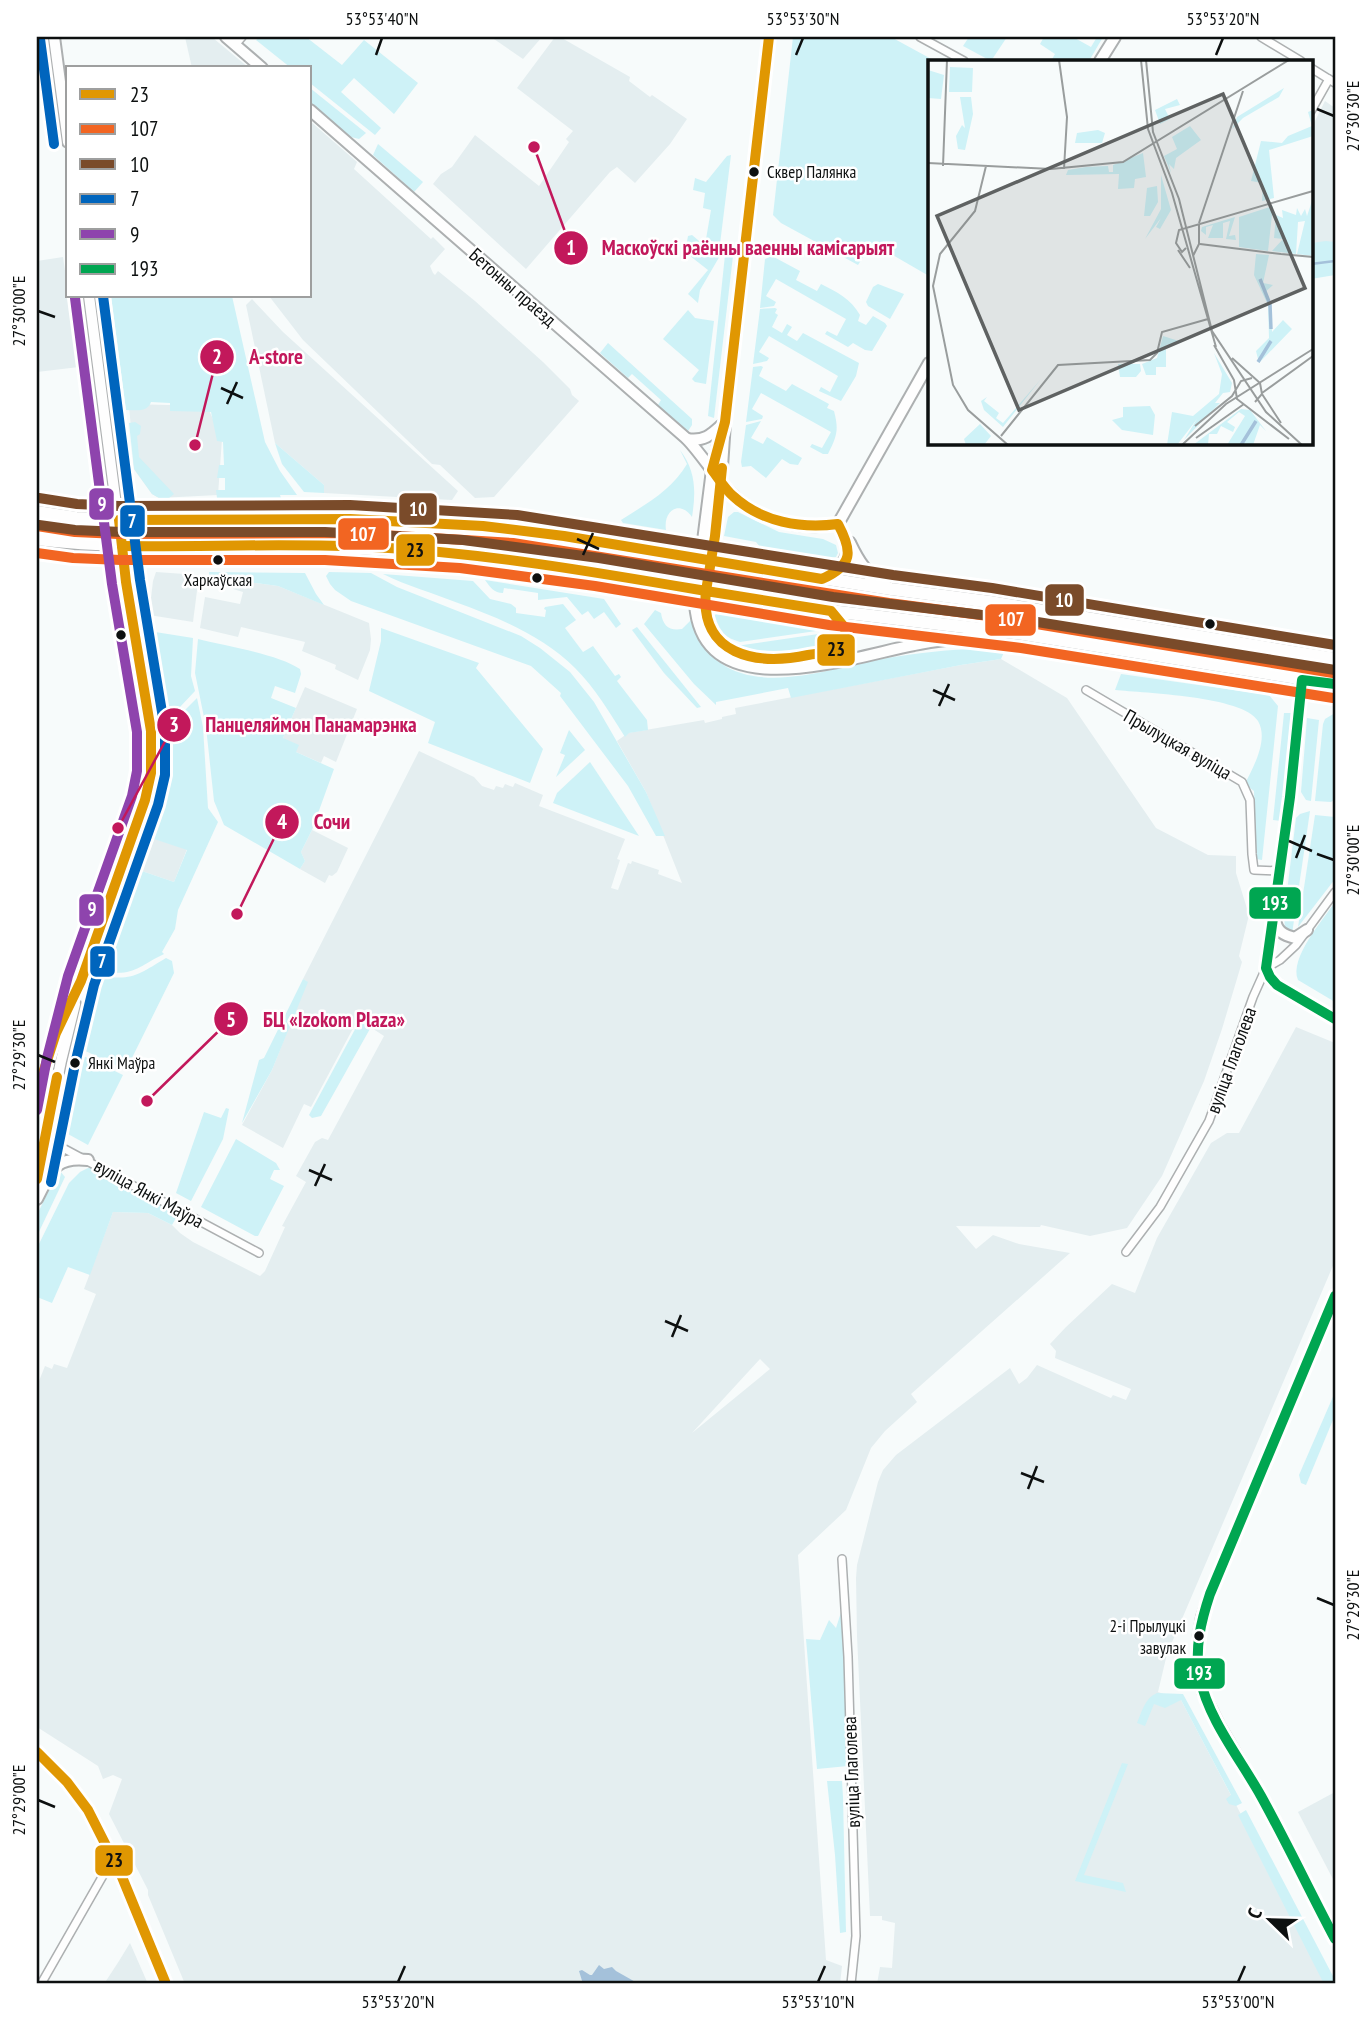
<svg xmlns="http://www.w3.org/2000/svg" width="1372" height="2021" viewBox="0 0 1372 2021" font-family="'PT Sans Narrow',sans-serif">
<style>
.built{fill:#e4eef0;fill-rule:evenodd}
.green{fill:#cef2f7}
.water{fill:#a4c1da}
.lines{fill:none;stroke-linecap:round;stroke-linejoin:round}
.stream{stroke:#a4c1da;stroke-width:2.5}
.street-casing{stroke:#adb0b1;stroke-width:10}
.secondary-casing{stroke:#adb0b1;stroke-width:14}
.primary-casing{stroke:#adb0b1;stroke-width:16}
.street{stroke:#fefefe;stroke-width:7}
.secondary{stroke:#fefefe;stroke-width:10}
.primary{stroke:#fefefe;stroke-width:12}
.primary-bridge-casing{stroke:#adb0b1;stroke-width:16;stroke-linecap:butt}
.primary-bridge{stroke:#fefefe;stroke-width:12}
.bus-1-casing{stroke:#fff;stroke-width:16}
.bus-2-casing{stroke:#fff;stroke-width:16}
.bus-3-casing{stroke:#fff;stroke-width:16}
.bus-4-casing{stroke:#fff;stroke-width:16}
.bus-5-casing{stroke:#fff;stroke-width:16}
.bus-6-casing{stroke:#fff;stroke-width:16}
.bus-1{stroke:#e09702;stroke-width:10}
.bus-2{stroke:#f26522;stroke-width:10}
.bus-3{stroke:#7a4b2a;stroke-width:10}
.bus-4{stroke:#0065bd;stroke-width:10}
.bus-5{stroke:#8e44ad;stroke-width:10}
.bus-6{stroke:#00a651;stroke-width:10}
.ticks{fill:none;stroke:#0d1010;stroke-width:2.5}
.bus-dot{fill:#0d1010;stroke:#fff;stroke-width:2.5}
.labels{text-anchor:middle;dominant-baseline:central;stroke-width:5;stroke-linejoin:round;paint-order:stroke}
.bus-label{font-size:17px;fill:#0d1010;stroke:#fff;text-anchor:start}
.street-label{font-size:19px;fill:#0d1010;stroke:#fff}
.inset-river{fill:none;stroke:#a4c1da;stroke-width:3.5}
.inset-road{fill:none;stroke:#999d9d;stroke-width:2}
.view{fill:#5f6262;fill-opacity:0.15;stroke:#5f6262;stroke-width:3.5}
.inset-edge{fill:none;stroke:#0d1010;stroke-width:3.5}
.leader{fill:none;stroke:#c2185b;stroke-width:2.5}
.callout-dot{fill:#c2185b;stroke:#fff;stroke-width:2.5}
.mark-label{font-size:21px;text-anchor:middle;font-weight:bold;fill:#fff}
.callout-label{font-size:21px;text-anchor:middle;font-weight:bold;fill:#c2185b;stroke:#fff;stroke-width:5;stroke-linejoin:round;paint-order:stroke}
.line-badge{stroke:#fff;stroke-width:2.5}
.badge-label{font-size:19px;text-anchor:middle;font-weight:bold;fill:#fff}
.pale-badge-label{font-size:19px;text-anchor:middle;font-weight:bold;fill:#111}
.neatline{fill:none;stroke:#0d1010;stroke-width:2.5}
.ticks-label{font-size:18px;text-anchor:middle;fill:#0d1010}
</style>
<rect width="100%" height="100%" fill="#f7fbfb"/>
<g class="built">
<polygon points="185,37 213,38 249,68 192,68"/>
<polygon points="491,37 542,37 523,59"/>
<polygon points="555,37 560,37 630,77 629,81 650,97 652,95 687,119 670,144 635,183 617,167 610,172 526,269 433,184 441,174 452,167 475,135 539,186 569,142 566,139 573,131 517,88"/>
<polygon points="1325,101 1335,108 1335,242 1311,243 1311,129"/>
<polygon points="310,121 357,162 354,169 431,239 433,237 445,249 430,266 433,273 435,275 438,271 475,301 543,362 570,389 572,395 579,401 494,497 475,498 440,465 432,464 303,340 269,296 310,296"/>
<polygon points="63,257 79,367 37,372 37,261"/>
<polygon points="252,299 283,332 458,491 452,500 324,493 324,485 275,443 246,305"/>
<polygon points="129,404 207,406 222,439 218,495 159,498 152,494 134,469"/>
<polygon points="156,572 199,575 193,622 149,615 153,581"/>
<polygon points="234,580 278,586 369,623 371,639 370,650 358,680 335,669 336,665 302,651 305,642 301,641 241,627 238,637 200,628 205,597 240,604 243,592 233,589"/>
<path d="M1001 659 1067 698 1156 828 1208 855 1236 856V873L1249 915 1239 956 1242 962 1222 1029 1204 1081 1162 1176 1127 1228 1090 1236 1041 1225 1040 1227 956 1226 976 1249 993 1235 1019 1244 1070 1253 911 1394 917 1402 885 1431 871 1448 846 1510 798 1555 826 1960 842 1966 840 1984H185L148 1895V1890L109 1814 122 1779 113 1775 103 1779 98 1766 37 1727V1386L45 1366 52 1369 54 1364 67 1368 96 1294 84 1289 113 1212 148 1213 172 1225 180 1233 193 1242 260 1276 265 1271 285 1227 282 1226 306 1182 296 1176 315 1142 322 1138 328 1140 384 1036 358 1019 311 1107 304 1104 283 1148 242 1125 272 1070 307 982 303 979 419 751 474 777 482 786 494 790 496 786 503 788 505 784 513 787 515 783 543 795 539 806 625 839 617 859 620 860 611 888 618 890 628 863 631 864 632 861 659 870 658 874 682 883 646 792 617 741 628 733 704 720 705 723 722 719V717L736 714 735 708 961 665ZM760 1359 770 1369 692 1433Z"/>
<polygon points="305,687 357,709 336,762 324,756 321,763 296,752 283,738"/>
<polygon points="312,830 348,848 337,872 332,876 329,875 325,883 300,869 305,861 301,852"/>
<polygon points="155,838 187,849 174,882 139,870 147,848 150,848"/>
<polygon points="1296,1027 1335,1043 1335,1261 1167,1654 1158,1692 1181,1700 1330,1984 877,1984 880,1967 892,1968 895,1923 882,1920 882,1916 870,1916 857,1636 856,1578 857,1565 878,1482 883,1470 896,1455 1010,1368 1019,1384 1027,1378 1037,1365 1111,1398 1113,1395 1126,1400 1131,1389 1055,1358 1056,1351 1050,1344 1066,1327 1112,1284 1135,1293 1157,1238 1211,1143 1227,1133 1239,1133"/>
<polygon points="1335,1792 1335,1883 1298,1812"/>
<polygon points="130,1943 148,1984 104,1984 119,1961"/>
</g>
<g class="green">
<polygon points="260,37 306,37 342,65 364,40 418,83 394,114 354,78 341,92 381,128 375,135 310,83 310,68 291,68 256,40"/>
<polygon points="793,37 891,37 935,61 929,61 929,276 872,243 858,265 781,223 773,215"/>
<polygon points="969,37 1007,37 991,61 963,46"/>
<polygon points="1044,37 1073,37 1091,47 1097,37 1103,37 1089,61 1051,61 1055,54 1040,44"/>
<polygon points="310,88 366,133 359,139 351,137 310,103"/>
<polygon points="378,144 423,182 414,192 373,155"/>
<polygon points="731,155 720,244 706,239 711,210 703,208 705,193 693,190 695,178 706,182 727,156"/>
<polygon points="692,235 705,246 721,254 700,290 698,303 688,294 708,270 685,252 688,236"/>
<polygon points="1326,241 1335,242 1335,275 1311,279 1311,243"/>
<polygon points="725,255 733,256 714,418 708,416"/>
<path d="M772 256 800 271 796 280 817 291 821 284C837 292 851 299 860 315L858 321 866 325 873 316 885 323 887 326 872 351 865 350 853 343 848 347 825 334 827 331 837 336 846 319 776 279 766 296 776 302 774 306 760 308 765 259Z"/>
<polygon points="878,284 904,294 890,319 868,306 866,302 873,287"/>
<path d="M111 296H232L265 442 280 471 297 495H280L281 498H217L216 490H225V478H217L219 465H224L223 442 217 441 211 412 170 411V403L151 402C147 413 136 410 126 410Z"/>
<polygon points="775,308 777,309 775,313 778,315 772,327 782,333 787,324 792,327 787,335 797,341 803,333 859,363 856,376 841,401 819,391 821,387 830,392 838,376 769,336 759,352 769,358 767,361 753,364 760,309"/>
<polygon points="688,310 695,318 714,321 706,384 695,382 692,379 699,370 663,339"/>
<polygon points="608,343 692,419 692,425 688,431 658,405 661,400 632,374 628,378 600,353"/>
<path d="M761 366 763 367 759 376 786 391 792 384 829 404 827 408 834 411C839 430 837 436 828 454H823L810 447 812 444 822 448 831 432 761 393 752 409 763 416 762 419 746 422 753 367Z"/>
<polygon points="761,421 751,438 763,444 767,437 802,458 798,465 790,464 782,459 766,478 751,466 742,467 741,462 746,425"/>
<polygon points="135,422 141,426 140,434 137,436 139,457 174,494 169,498 159,498 152,494 134,469 129,423"/>
<polygon points="275,443 324,485 324,493 304,492 282,464"/>
<path d="M680 450C696 471 696 492 692 517 680 500 663 510 666 530L623 523 621 520C646 504 672 490 687 464Z"/>
<polygon points="339,503 343,511 222,513 216,510 216,505"/>
<polygon points="734,512 738,512 779,532 823,539 836,545 838,553 836,557 831,558 760,547 756,542 724,536 728,517"/>
<path d="M298 532 383 533 500 541 694 571 693 576C589 559 486 541 381 538 303 535 224 538 146 539L144 536 146 534Z"/>
<polygon points="332,556 458,564 465,572 321,564 323,557"/>
<polygon points="209,572 305,573 316,594 324,605 278,586 209,577"/>
<polygon points="329,572 371,573 397,587 521,636 540,648 570,672 594,702 646,792 665,836 656,836 628,786 560,696 561,693 531,666 351,601 335,590 330,584 326,576"/>
<path d="M383 574 473 581 490 599 511 604 516 608V613L545 617 546 610 544 609 545 607 563 604 576 620 565 628 583 652 593 646 615 676 619 674 621 677 617 681 647 720 648 730 629 733 625 737C610 713 595 688 575 668 543 636 499 618 458 603 433 593 407 586 383 574Z"/>
<path d="M485 580 604 599 621 624 616 628 604 612 594 619 588 611 582 615 567 597 538 600V593L504 588 503 593C494 593 490 587 485 580Z"/>
<path d="M655 610 661 613C663 626 669 631 682 629L691 620C722 711 820 670 887 658 927 652 965 647 1005 650L1001 659 961 665 791 698 788 688 716 702V705L694 684 644 624Z"/>
<path d="M750 612 827 625 830 629 740 642C726 638 718 631 713 617L716 614 748 618Z"/>
<polygon points="637,627 701,707 697,708 664,673 632,630"/>
<polygon points="381,628 479,663 476,668 543,749 530,783 428,743 435,722 369,691 381,641"/>
<path d="M833 628H838C838 633 838 639 834 643 818 661 755 655 736 646L832 632Z"/>
<polygon points="149,631 193,638 191,676 195,691 179,708 166,729"/>
<path d="M198 639C226 646 277 654 300 669L301 674 295 693 275 686 271 698 296 708 283 738 299 745 296 752 334 769 312 830 301 852 305 861 300 869 224 825 214 801 206 727 195 673Z"/>
<path d="M1121 674 1269 695 1278 706 1262 860 1256 859 1254 791 1245 784C1253 767 1269 740 1258 721 1243 696 1144 693 1115 690Z"/>
<path d="M197 698 203 727 208 808 218 822 178 910 175 929 162 952 164 954C137 967 134 977 101 971L139 870 174 882 187 850 148 837 164 792 167 767V739L184 711Z"/>
<polygon points="1284,713 1291,713 1281,821 1273,820"/>
<polygon points="1335,713 1335,799 1331,802 1315,801 1323,724 1325,719"/>
<polygon points="1307,718 1319,720 1311,801 1306,800 1301,792"/>
<polygon points="569,730 585,750 556,777 565,755 560,753"/>
<polygon points="590,762 639,836 553,803 557,793"/>
<polygon points="1310,811 1292,934 1285,928 1284,916 1296,818 1300,814"/>
<polygon points="1315,815 1335,817 1335,879 1298,927"/>
<path d="M1335 902V1002L1298 980C1289 958 1323 920 1335 902Z"/>
<path d="M166 958 172 961 174 973 126 1070 79 1048 87 1007 98 975C132 982 139 974 166 958Z"/>
<polygon points="303,979 308,982 272,1070 242,1123 259,1060 264,1058"/>
<polygon points="360,1020 371,1027 321,1116 312,1118 309,1115"/>
<polygon points="77,1053 123,1075 88,1145 68,1134 63,1127"/>
<polygon points="226,1108 229,1109 223,1139 191,1201 176,1193 204,1112 221,1118"/>
<polygon points="236,1139 276,1163 280,1170 274,1170 270,1179 284,1186 258,1236 255,1236 201,1207"/>
<polygon points="88,1168 96,1168 177,1216 172,1225 148,1213 113,1212 90,1275 68,1267 52,1303 37,1297 37,1248 69,1183 80,1172"/>
<polygon points="60,1171 65,1177 37,1236 37,1215 57,1173"/>
<polygon points="1335,1392 1335,1415 1306,1485 1301,1483 1299,1475"/>
<polygon points="843,1606 848,1766 817,1769 806,1639 820,1640 829,1620 836,1628"/>
<path d="M1157 1693 1183 1694 1242 1803 1236 1806 1229 1804 1226 1799 1231 1795 1181 1700 1165 1708 1154 1704 1145 1726 1137 1723C1142 1711 1145 1698 1157 1693Z"/>
<polygon points="1122,1763 1128,1764 1084,1875 1123,1883 1126,1892 1075,1881"/>
<polygon points="827,1781 842,1781 843,1797 846,1932 840,1933 835,1855"/>
<polygon points="1246,1810 1335,1980 1335,1984 1324,1984 1238,1815"/>
</g>
<polygon class="water" points="599,1965 604,1969 612,1967 616,1971 639,1984 583,1984 579,1971 582,1970 590,1975 592,1975"/>
<g class="lines">
<polyline class="stream" points="1311,264 1335,261"/>
<defs>
<g id="street">
<polyline points="920,37 964,61"/>
<polyline points="1261,37 1301,61"/>
<polyline points="235,45 242,37"/>
<polyline points="1311,68 1335,83"/>
<polyline points="1311,111 1329,79"/>
<polyline points="1086,690 1242,782 1250,800 1252,854 1254,870 1280,871"/>
<polyline points="46,1139 259,1253"/>
<polyline points="1126,1252 1160,1207 1209,1121 1253,997 1266,968 1280,960 1296,945 1335,892"/>
<polyline points="842,1559 848,1657 856,1936 851,1984"/>
<polyline points="41,1984 105,1872 115,1862"/>
</g>
<g id="secondary">
<polyline points="54,37 68,142"/>
<polyline points="226,37 262,68"/>
<path d="M769 37 725 422 721 482 705 607C713 659 759 663 803 657 813 655 830 654 839 647 846 643 846 635 845 628L831 611"/>
<polyline points="1100,61 1115,37"/>
<path d="M310 110 687 439C703 456 715 477 732 494 758 521 803 531 838 524"/>
<path d="M687 439C705 442 712 434 725 422"/>
<path d="M718 445 712 470 695 604C703 710 851 657 914 645 942 639 970 637 999 635"/>
<polyline points="838,524 929,363"/>
<polyline points="1305,654 1290,797 1266,968 1270,977 1277,985 1335,1019"/>
<path d="M1275 920C1277 932 1284 935 1295 938L1307 930"/>
<polyline points="37,1103 43,1073 56,1033 81,981 145,800 151,773 151,731 126,582 89,296"/>
<polyline points="37,1179 61,1061 75,1004"/>
<path d="M37 1199C51 1172 54 1156 88 1160"/>
<polyline points="1335,1296 1210,1594 1202,1617 1198,1639 1199,1674 1203,1692 1219,1725 1262,1798 1335,1939"/>
<polyline points="37,1752 67,1782 88,1810 122,1877 166,1984"/>
</g>
<g id="primary">
<polyline points="37,512 76,518 119,520 350,519 483,526 564,536 679,556"/>
<path d="M37 539C134 551 232 543 330 546 446 550 560 565 674 585"/>
<path d="M849 543C858 562 866 575 885 586"/>
<polyline points="392,549 394,522"/>
<polyline points="745,566 891,589 990,602 1335,659"/>
<path d="M822 579C839 572 849 563 849 544"/>
<polyline points="740,596 831,611 1023,634 1335,684"/>
</g>
</defs>
<use href="#street" class="street-casing"/>
<use href="#secondary" class="secondary-casing"/>
<use href="#primary" class="primary-casing"/>
<use href="#street" class="street"/>
<use href="#secondary" class="secondary"/>
<use href="#primary" class="primary"/>
<defs>
<g id="primary-bridge">
<polyline points="679,556 745,566"/>
<polyline points="674,585 740,596"/>
</g>
</defs>
<use href="#primary-bridge" class="primary-bridge-casing"/>
<use href="#primary-bridge" class="primary-bridge"/>
<defs>
<g id="bus-1">
<path d="M122 546C206 547 290 543 373 547 485 553 595 572 706 591"/>
<path d="M706 591 831 611 845 628C846 636 846 643 839 648 830 654 818 653 808 655 756 666 699 655 706 591Z"/>
<polyline points="706,591 715,536 722,468"/>
<path d="M37 1103 43 1073 56 1033 81 981 145 800 151 773V731L126 582 119 520 350 519 483 526 564 536 822 579C853 565 853 552 838 524 801 529 761 522 733 496 725 489 719 479 712 470L725 422 769 37"/>
<polyline points="37,1179 57,1077"/>
<polyline points="37,1752 67,1782 88,1810 122,1877 166,1984"/>
</g>
<g id="bus-2">
<polyline points="37,526 75,532 118,534 350,533 513,543 889,603 988,616 1333,673"/>
<polyline points="37,553 73,558 121,560 325,560 460,568 595,586 829,625 1021,648 1333,698"/>
</g>
<g id="bus-3">
<polyline points="39,498 77,504 119,506 350,505 517,515 893,575 992,588 1335,645"/>
<polyline points="39,525 75,530 122,532 325,532 463,540 599,558 833,597 1025,620 1335,670"/>
</g>
<g id="bus-4">
<polyline points="40,39 54,144"/>
<polyline points="51,1182 75,1064 94,985 158,805 165,775 165,730 140,580 103,296"/>
</g>
<polyline id="bus-5" points="37,1110 47,1058 68,976 132,796 137,771 137,732 112,584 75,298"/>
<g id="bus-6">
<polyline points="1335,684 1302,680 1290,797 1266,968 1270,977 1277,985 1335,1019"/>
<path d="M1335 1296 1210 1594C1201 1621 1194 1649 1200 1678 1208 1719 1241 1760 1261 1796 1287 1843 1310 1892 1335 1939"/>
</g>
</defs>
<use href="#bus-1" class="bus-1-casing"/>
<use href="#bus-2" class="bus-2-casing"/>
<use href="#bus-3" class="bus-3-casing"/>
<use href="#bus-4" class="bus-4-casing"/>
<use href="#bus-5" class="bus-5-casing"/>
<use href="#bus-6" class="bus-6-casing"/>
<use href="#bus-1" class="bus-1"/>
<use href="#bus-2" class="bus-2"/>
<use href="#bus-3" class="bus-3"/>
<use href="#bus-4" class="bus-4"/>
<use href="#bus-5" class="bus-5"/>
<use href="#bus-6" class="bus-6"/>
</g>
<path class="ticks" d="M376 55 382 38M796 55 803 38M1216 55 1223 38M1317 109 1334 116M38 311 55 317M221 388 243 398M227 404 237 382M577 539 599 549M583 555 593 533M933 690 955 700M939 706 949 684M1289 841 1312 851M1317 854 1334 860M1296 858 1305 835M38 1055 55 1062M309 1170 332 1180M315 1186 325 1164M665 1321 688 1331M672 1337 681 1315M1021 1473 1044 1482M1028 1489 1037 1466M1317 1598 1334 1605M38 1800 55 1807M398 1982 405 1966M818 1982 825 1966M1238 1982 1245 1966"/>
<g class="bus-dot">
<circle cx="754" cy="172" r="6"/>
<circle cx="218" cy="560" r="6"/>
<circle cx="537" cy="578" r="6"/>
<circle cx="1210" cy="624" r="6"/>
<circle cx="121" cy="635" r="6"/>
<circle cx="75" cy="1063" r="6"/>
<circle cx="1199" cy="1636" r="6"/>
</g>
<g class="labels">
<g class="bus-label">
<text x="767" y="172">Сквер Палянка</text>
<text x="218" y="580" text-anchor="middle">Харкаўская</text>
<text x="88" y="1063">Янкі Маўра</text>
<text x="1186" y="1626" text-anchor="end">2-і Прылуцкі<tspan x="1186" dy="22">завулак</tspan></text>
</g>
<g class="street-label">
<text transform="translate(513 287) rotate(41)">Бетонны праезд</text>
<text transform="translate(1178 744) rotate(30)">Прылуцкая вуліца</text>
<text transform="translate(1231 1060) rotate(-70)">вуліца Глаголева</text>
<text transform="translate(149 1193) rotate(29)">вуліца Янкі Маўра</text>
<text transform="translate(851 1772) rotate(-92)">вуліца Глаголева</text>
</g>
</g>
<g transform="translate(928 60)">
<rect width="385" height="385" fill="#f7fbfb"/>
<path d="M22 7 45 8 44 32H21ZM0 10 16 15 13 39 0 38ZM356 28 351 37 315 58 304 69 309 57ZM32 37H43L45 54 37 90 30 89 28 76 34 65 37 68ZM249 39 252 45 237 49 242 59 232 64 227 50ZM385 50V76L341 90 346 138 334 141 335 123 323 121 333 81 354 83 360 76 384 66 380 52ZM262 66 273 80 248 98 246 109 241 104 243 113 236 96 249 89 244 77ZM170 70 177 73 174 83H147L149 73ZM215 93 218 117 207 119 206 128 190 129 191 114 138 115 140 110 158 107 180 106 181 112H185V105ZM233 115 243 150 232 169 228 167 233 158 217 179 233 149ZM229 126 230 142 222 156H216L219 128ZM385 138V196L369 194 377 161 370 162 368 194 344 191 355 179 346 178 348 155 355 158 354 150 368 155 369 148 373 156 377 149 379 156ZM345 146 340 191 311 187V157ZM307 157 301 176 307 175 308 180 298 179 302 161 295 163V178H280L285 165 278 167V175L273 171 274 167ZM328 194 341 195 335 223 345 225 337 232 343 243 344 272 355 260 364 269 331 303 328 291 341 278 340 245 326 215ZM235 276 254 282 238 285V307H228V315H218L214 304 229 298ZM286 293 304 323 302 332 295 333 287 343H292L256 380 269 359 249 385H239L244 352 265 356 291 334 294 314ZM190 304H212L213 311 208 317H192ZM113 319 75 367 56 350 53 341 59 337 56 341 71 353 68 358 75 363ZM222 346 227 355 225 375 194 370 184 360 195 357V347ZM313 349 322 350 338 371 332 365 325 385H299L317 356 311 352 299 362 307 367 305 372 293 366 289 374H281L280 385H265ZM52 364 63 376 56 385H38L36 379Z" fill="#cef2f7"/>
<path class="inset-river" d="M332 219 342 244 343 269M330 302 343 281M313 385 328 361"/>
<path class="inset-road" d="M131 0 139 57 136 109M213 0 220 69 244 133 288 287M218 0 225 72 251 139 284 271 338 352 374 385M0 103 123 109 195 102 361 0M15 106 19 0M58 106 47 151 12 194 5 226 25 325 40 350 80 385M271 163 315 31M272 184 353 194M258 188 254 192 248 183 251 170 385 131M250 190 262 208M353 194 385 197M265 196 271 184V164M286 285 306 320 309 339 361 379M304 298 332 323 334 334 327 342M334 333 385 296M334 334 353 363M267 366 304 336 313 321 324 318M73 376 130 305 222 300 229 293 234 272 280 259M268 378 316 344M254 385 298 344 385 289"/>
<path class="view" d="M295 34 377 228 91 350 9 156Z"/>
<rect width="385" height="385" class="inset-edge"/>
</g>
<path class="leader" d="M534 147L571 248M195 445L217 357M118 828L174 725M237 914L282 822M147 1101L231 1019"/>
<g class="callout-dot">
<circle cx="534" cy="147" r="7"/>
<circle cx="195" cy="445" r="7"/>
<circle cx="118" cy="828" r="7"/>
<circle cx="237" cy="914" r="7"/>
<circle cx="147" cy="1101" r="7"/>
<circle cx="571" cy="248" r="18"/>
<circle cx="217" cy="357" r="18"/>
<circle cx="174" cy="725" r="18"/>
<circle cx="282" cy="822" r="18"/>
<circle cx="231" cy="1019" r="18"/>
</g>
<g class="mark-label">
<text x="571" y="255">1</text>
<text x="217" y="364">2</text>
<text x="174" y="732">3</text>
<text x="282" y="829">4</text>
<text x="231" y="1027">5</text>
</g>
<g class="callout-label">
<text x="748" y="255">Маскоўскі раённы ваенны камісарыят</text>
<text x="276" y="364">А-store</text>
<text x="311" y="732">Панцеляймон Панамарэнка</text>
<text x="332" y="829">Сочи</text>
<text x="334" y="1027">БЦ «Izokom Plaza»</text>
</g>
<g class="line-badge">
<rect x="88" y="487" width="27" height="34" rx="7" fill="#8e44ad"/>
<rect x="398" y="492" width="40" height="34" rx="7" fill="#7a4b2a"/>
<rect x="119" y="504" width="27" height="34" rx="7" fill="#0065bd"/>
<rect x="337" y="517" width="53" height="34" rx="7" fill="#f26522"/>
<rect x="395" y="533" width="41" height="34" rx="7" fill="#e09702"/>
<rect x="1044" y="583" width="41" height="34" rx="7" fill="#7a4b2a"/>
<rect x="984" y="603" width="53" height="34" rx="7" fill="#f26522"/>
<rect x="816" y="633" width="40" height="34" rx="7" fill="#e09702"/>
<rect x="1248" y="886" width="54" height="34" rx="7" fill="#00a651"/>
<rect x="78" y="893" width="27" height="34" rx="7" fill="#8e44ad"/>
<rect x="89" y="945" width="27" height="33" rx="7" fill="#0065bd"/>
<rect x="1173" y="1657" width="53" height="33" rx="7" fill="#00a651"/>
<rect x="94" y="1844" width="40" height="33" rx="7" fill="#e09702"/>
</g>
<g class="badge-label">
<text x="102" y="511">9</text>
<text x="418" y="516">10</text>
<text x="132" y="528">7</text>
<text x="363" y="541">107</text>
<text x="1064" y="607">10</text>
<text x="1011" y="626">107</text>
<text x="1275" y="910">193</text>
<text x="92" y="916">9</text>
<text x="102" y="968">7</text>
<text x="1199" y="1680">193</text>
</g>
<g class="pale-badge-label">
<text x="415" y="557">23</text>
<text x="836" y="656">23</text>
<text x="114" y="1867">23</text>
</g>
<rect width="1372" height="2021" fill="none" stroke="#ffffff" stroke-width="77"/>
<rect x="66" y="66" width="245" height="231" fill="#ffffff" stroke="#9e9f9f" stroke-width="2"/>
<rect x="80" y="89" width="35" height="10" fill="#e09702" stroke="#9e9f9f" stroke-width="2"/>
<text x="130" y="102" font-size="21" fill="#0d1010">23</text>
<rect x="80" y="124" width="35" height="10" fill="#f26522" stroke="#9e9f9f" stroke-width="2"/>
<text x="130" y="136" font-size="21" fill="#0d1010">107</text>
<rect x="80" y="159" width="35" height="10" fill="#7a4b2a" stroke="#9e9f9f" stroke-width="2"/>
<text x="130" y="172" font-size="21" fill="#0d1010">10</text>
<rect x="80" y="194" width="35" height="10" fill="#0065bd" stroke="#9e9f9f" stroke-width="2"/>
<text x="130" y="206" font-size="21" fill="#0d1010">7</text>
<rect x="80" y="229" width="35" height="10" fill="#8e44ad" stroke="#9e9f9f" stroke-width="2"/>
<text x="130" y="242" font-size="21" fill="#0d1010">9</text>
<rect x="80" y="264" width="35" height="10" fill="#00a651" stroke="#9e9f9f" stroke-width="2"/>
<text x="130" y="276" font-size="21" fill="#0d1010">193</text>
<g transform="translate(1270 1920) rotate(293)" stroke="#ffffff" stroke-width="5" paint-order="stroke">
<path d="M0-5L12 26L0 18L-12 26Z" fill="#0d1010"/>
<text y="-10" font-size="19" font-weight="bold" text-anchor="middle" fill="#0d1010">С</text>
</g>
<rect x="38" y="38" width="1296" height="1944" class="neatline"/>
<g class="ticks-label">
<text x="382" y="25">53°53'40"N</text>
<text x="803" y="25">53°53'30"N</text>
<text x="1223" y="25">53°53'20"N</text>
<text transform="translate(1353 116) rotate(-90)" y="6">27°30'30"E</text>
<text transform="translate(19 311) rotate(-90)" y="6">27°30'00"E</text>
<text transform="translate(1353 860) rotate(-90)" y="6">27°30'00"E</text>
<text transform="translate(19 1055) rotate(-90)" y="6">27°29'30"E</text>
<text transform="translate(1353 1605) rotate(-90)" y="6">27°29'30"E</text>
<text transform="translate(19 1800) rotate(-90)" y="6">27°29'00"E</text>
<text x="398" y="2008">53°53'20"N</text>
<text x="818" y="2008">53°53'10"N</text>
<text x="1238" y="2008">53°53'00"N</text>
</g>
</svg>
